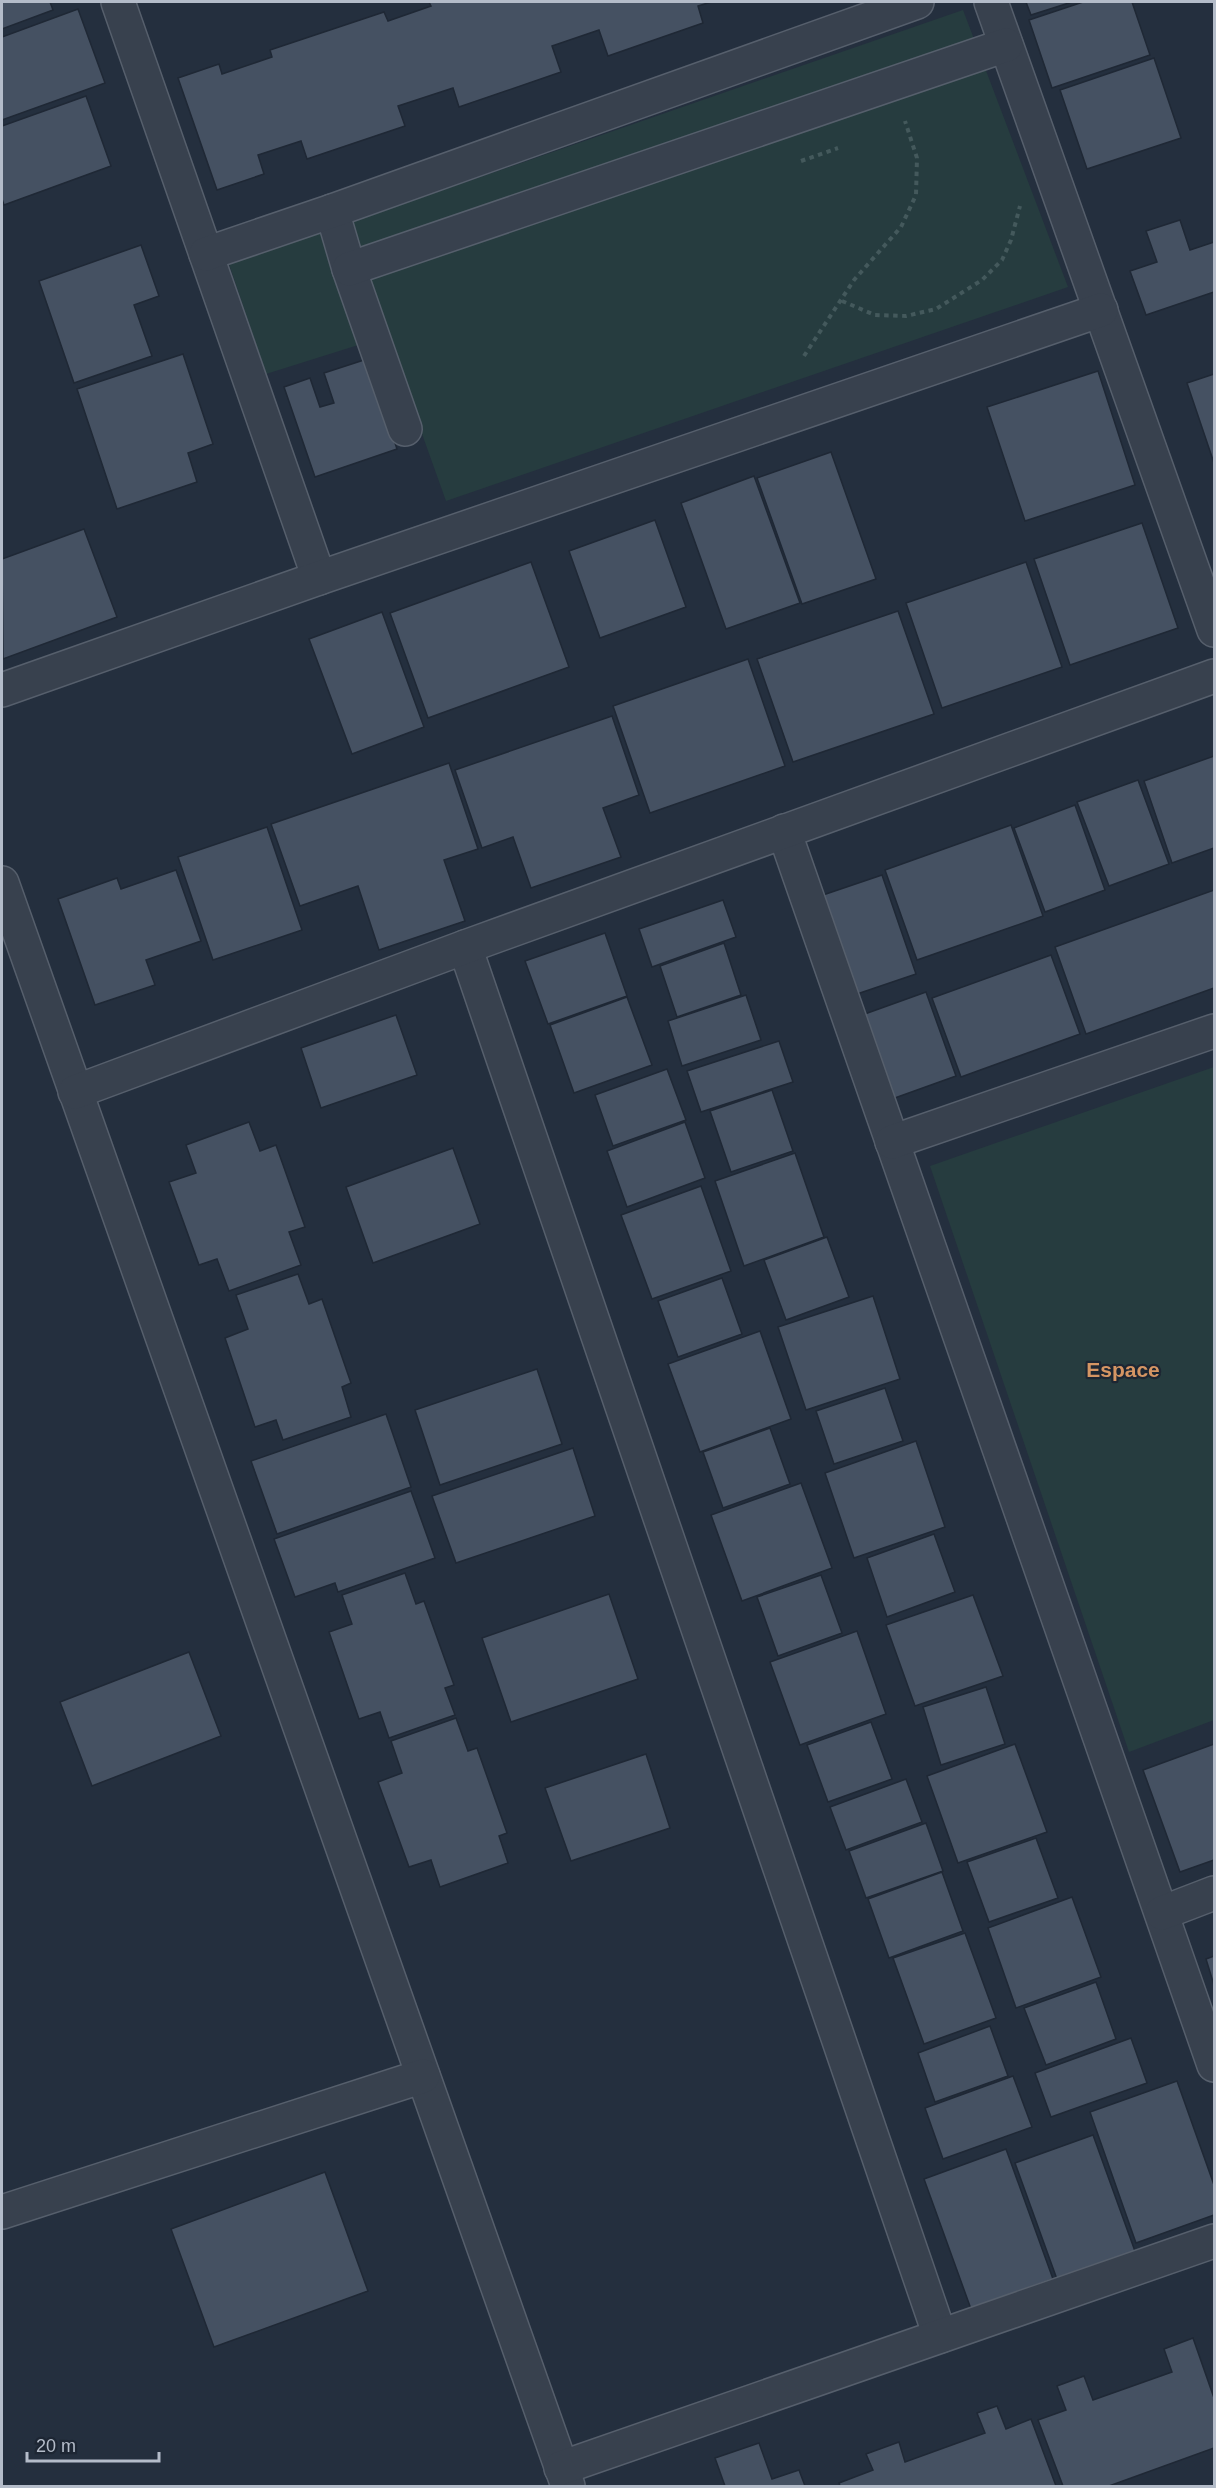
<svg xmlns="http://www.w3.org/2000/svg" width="1216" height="2488" viewBox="0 0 1216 2488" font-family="Helvetica,sans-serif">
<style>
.green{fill:#263c3f}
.building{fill:#455162;stroke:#1f2835;stroke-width:1.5}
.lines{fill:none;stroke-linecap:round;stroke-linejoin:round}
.minor-casing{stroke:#565f6c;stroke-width:36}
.path{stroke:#44595c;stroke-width:4;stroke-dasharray:4.5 4.5;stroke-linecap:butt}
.minor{stroke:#38414e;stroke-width:33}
.labels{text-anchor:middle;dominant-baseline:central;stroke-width:4.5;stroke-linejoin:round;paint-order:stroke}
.neighbourhood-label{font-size:21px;font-weight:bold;fill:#d59563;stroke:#1d2633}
</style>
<rect width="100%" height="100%" fill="#242f3e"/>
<g class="green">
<polygon points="963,10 1068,287 446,501 387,336 266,374 229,264"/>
<polygon points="1214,1067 1214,1720 1129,1752 930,1166"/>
</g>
<g class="building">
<polygon points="2,2 50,2 53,10 2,29"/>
<polygon points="429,2 711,2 698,6 703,23 608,56 599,30 552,46 561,72 459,107 453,88 398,106 405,126 307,159 301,141 258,155 264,174 217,190 178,78 219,64 222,74 272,57 270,50 384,12 388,21 431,6"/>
<polygon points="1026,2 1072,2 1031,15"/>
<polygon points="1083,2 1132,2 1150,55 1052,88 1029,20"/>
<polygon points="78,9 105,83 2,120 2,37"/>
<polygon points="1154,58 1181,138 1087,169 1060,90"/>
<polygon points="86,96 111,166 4,205 2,199 2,126"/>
<polygon points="1180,220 1190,250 1214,242 1214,292 1146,315 1130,271 1157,262 1146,231"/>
<polygon points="141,245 159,296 134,305 152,356 74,383 39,281"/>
<polygon points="183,354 213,444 188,453 197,482 117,509 77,389"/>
<polygon points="367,359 397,449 315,477 284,387 310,378 320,407 334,403 324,373"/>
<polygon points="1098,371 1135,485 1025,521 987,407"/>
<polygon points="1214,374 1214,463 1187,383"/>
<polygon points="831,452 876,579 802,604 757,478"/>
<polygon points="754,476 800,603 726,629 681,503"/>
<polygon points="655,520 686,607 600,638 569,551"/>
<polygon points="1142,523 1178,628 1070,665 1034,559"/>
<polygon points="84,529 117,617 3,659 2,559"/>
<polygon points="531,562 569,667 428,718 390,613"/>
<polygon points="1026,562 1062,667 942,708 906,603"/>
<polygon points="898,611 934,714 793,762 757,659"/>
<polygon points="382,612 424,727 352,754 309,639"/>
<polygon points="748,659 785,766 650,813 613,706"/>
<polygon points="612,716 639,795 603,808 621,857 531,888 513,837 482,848 455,770"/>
<polygon points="1214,756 1214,848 1172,863 1144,781"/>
<polygon points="449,763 478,849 444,860 465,921 379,950 358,886 300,906 271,824"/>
<polygon points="1138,780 1169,864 1109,886 1077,802"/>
<polygon points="1075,805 1105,890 1045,912 1014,828"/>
<polygon points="1011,825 1043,916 917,960 885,870"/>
<polygon points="267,827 302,930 213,960 178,857"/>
<polygon points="176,870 201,941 146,960 155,985 95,1005 58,899 117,878 121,889"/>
<polygon points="882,875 916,974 857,994 823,895"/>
<polygon points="1214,890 1214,988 1086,1034 1055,947"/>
<polygon points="723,900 736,937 652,967 639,929"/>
<polygon points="605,933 627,996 548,1024 525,961"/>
<polygon points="724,943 741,995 677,1017 660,966"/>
<polygon points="1051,955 1080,1034 961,1077 932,998"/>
<polygon points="926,992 956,1076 892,1099 862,1015"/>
<polygon points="746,995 761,1040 682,1066 668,1021"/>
<polygon points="627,997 652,1065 574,1093 550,1025"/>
<polygon points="396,1015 417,1075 321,1108 301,1048"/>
<polygon points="779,1041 793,1082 701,1112 687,1071"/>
<polygon points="667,1069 686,1120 613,1146 595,1095"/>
<polygon points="772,1090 793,1151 731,1172 710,1111"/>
<polygon points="249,1122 260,1151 276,1145 305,1227 289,1232 301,1265 229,1291 217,1259 199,1265 169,1182 196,1173 186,1145"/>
<polygon points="685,1122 705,1178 627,1207 607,1151"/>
<polygon points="453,1148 480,1224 373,1263 346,1187"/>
<polygon points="795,1153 824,1237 744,1266 715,1181"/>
<polygon points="701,1186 731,1271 652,1299 621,1215"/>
<polygon points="827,1237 849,1297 786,1320 764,1260"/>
<polygon points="298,1274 309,1304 322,1299 351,1383 342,1387 351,1417 283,1440 276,1420 255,1427 225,1338 248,1329 236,1295"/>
<polygon points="722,1278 742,1334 678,1357 658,1301"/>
<polygon points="873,1296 900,1379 806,1410 778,1327"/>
<polygon points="760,1331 791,1419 700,1452 668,1364"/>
<polygon points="537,1369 562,1444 440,1485 415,1410"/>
<polygon points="885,1388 903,1441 834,1464 816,1411"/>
<polygon points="386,1414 411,1487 277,1534 251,1461"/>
<polygon points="770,1428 790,1484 723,1508 703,1452"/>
<polygon points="916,1441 945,1527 854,1558 825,1473"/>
<polygon points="573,1448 595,1516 456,1563 432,1496"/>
<polygon points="801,1483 832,1568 742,1601 711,1515"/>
<polygon points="411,1491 435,1558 338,1592 335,1583 295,1597 274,1539"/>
<polygon points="934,1534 955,1592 887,1617 867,1558"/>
<polygon points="405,1573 416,1604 424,1601 454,1685 445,1688 455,1715 389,1738 380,1712 359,1719 329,1632 352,1624 342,1595"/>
<polygon points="821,1575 842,1633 778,1656 757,1597"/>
<polygon points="609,1594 638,1679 511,1722 482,1638"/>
<polygon points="973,1595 1003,1676 915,1706 886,1625"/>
<polygon points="857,1631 886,1714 800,1745 770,1662"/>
<polygon points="189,1652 221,1736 92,1786 60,1702"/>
<polygon points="986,1687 1005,1744 941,1765 923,1707"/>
<polygon points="456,1718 468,1751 477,1748 507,1833 499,1836 508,1863 440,1887 431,1860 409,1867 378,1782 402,1773 391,1741"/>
<polygon points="871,1722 892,1779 828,1802 807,1745"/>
<polygon points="1015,1744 1047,1832 958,1863 927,1776"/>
<polygon points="1214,1744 1214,1860 1180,1872 1143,1770"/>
<polygon points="646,1754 670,1828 571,1861 545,1788"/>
<polygon points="906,1779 922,1822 846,1850 830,1807"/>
<polygon points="926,1823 943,1871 866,1898 849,1851"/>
<polygon points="1036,1838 1058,1898 989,1922 967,1862"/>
<polygon points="942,1872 963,1931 889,1958 868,1899"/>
<polygon points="1072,1897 1101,1977 1016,2008 988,1928"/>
<polygon points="965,1933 996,2018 924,2044 893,1958"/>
<polygon points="1214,1956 1214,1985 1206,1959"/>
<polygon points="1096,1982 1116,2039 1046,2065 1024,2008"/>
<polygon points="990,2026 1008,2076 935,2102 918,2053"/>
<polygon points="1131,2038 1147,2083 1051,2117 1035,2073"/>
<polygon points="1013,2076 1032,2127 943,2159 925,2108"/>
<polygon points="1177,2081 1214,2185 1214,2215 1136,2243 1090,2112"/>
<polygon points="1093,2135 1136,2254 1058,2282 1015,2163"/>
<polygon points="1006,2149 1053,2279 971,2309 924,2179"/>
<polygon points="325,2172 368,2291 214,2347 171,2229"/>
<polygon points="1193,2338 1214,2398 1214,2448 1109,2486 1063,2486 1038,2420 1066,2410 1057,2386 1084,2376 1093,2400 1172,2372 1164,2349"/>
<polygon points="997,2406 1006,2429 1031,2419 1056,2486 840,2486 839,2483 873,2470 866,2454 899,2442 905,2462 985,2433 977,2413"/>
<polygon points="759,2443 772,2479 799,2470 805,2486 725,2486 715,2458"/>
</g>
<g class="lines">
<defs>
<g id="minor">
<polyline points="118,2 319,578"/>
<polyline points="991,2 1214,630"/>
<polyline points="332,211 349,269 405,429"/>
<polyline points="206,254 332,211 917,2"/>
<polyline points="349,269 1006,45"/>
<polyline points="2,690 319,578 1101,310"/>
<polyline points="784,831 1214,2065"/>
<polyline points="2,883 568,2486"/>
<polyline points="465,947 940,2336"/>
<polyline points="75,1092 465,947 1214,676"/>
<polyline points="892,1142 1214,1031"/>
<polyline points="1162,1913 1214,1893"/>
<polyline points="2,2212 423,2076"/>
<polyline points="561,2468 1214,2241"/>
</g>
</defs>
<use href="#minor" class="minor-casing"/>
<g class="path">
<polyline points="801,161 838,148"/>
<polyline points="842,301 875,315 906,316 936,309 982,280 1002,260 1011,240 1020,206"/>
<polyline points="804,356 854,280 901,227 916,195 917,158 905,121"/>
</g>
<use href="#minor" class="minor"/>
</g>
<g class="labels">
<g class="neighbourhood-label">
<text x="1123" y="1369">Espace</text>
</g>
</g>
<rect width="1216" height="2488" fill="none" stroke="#b4bcc9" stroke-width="6"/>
<path d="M27 2452v9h132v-9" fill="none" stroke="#b4bcc9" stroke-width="3"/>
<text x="36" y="2452" font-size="18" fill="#b4bcc9" stroke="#1d2633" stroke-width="4.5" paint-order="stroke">20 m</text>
</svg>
